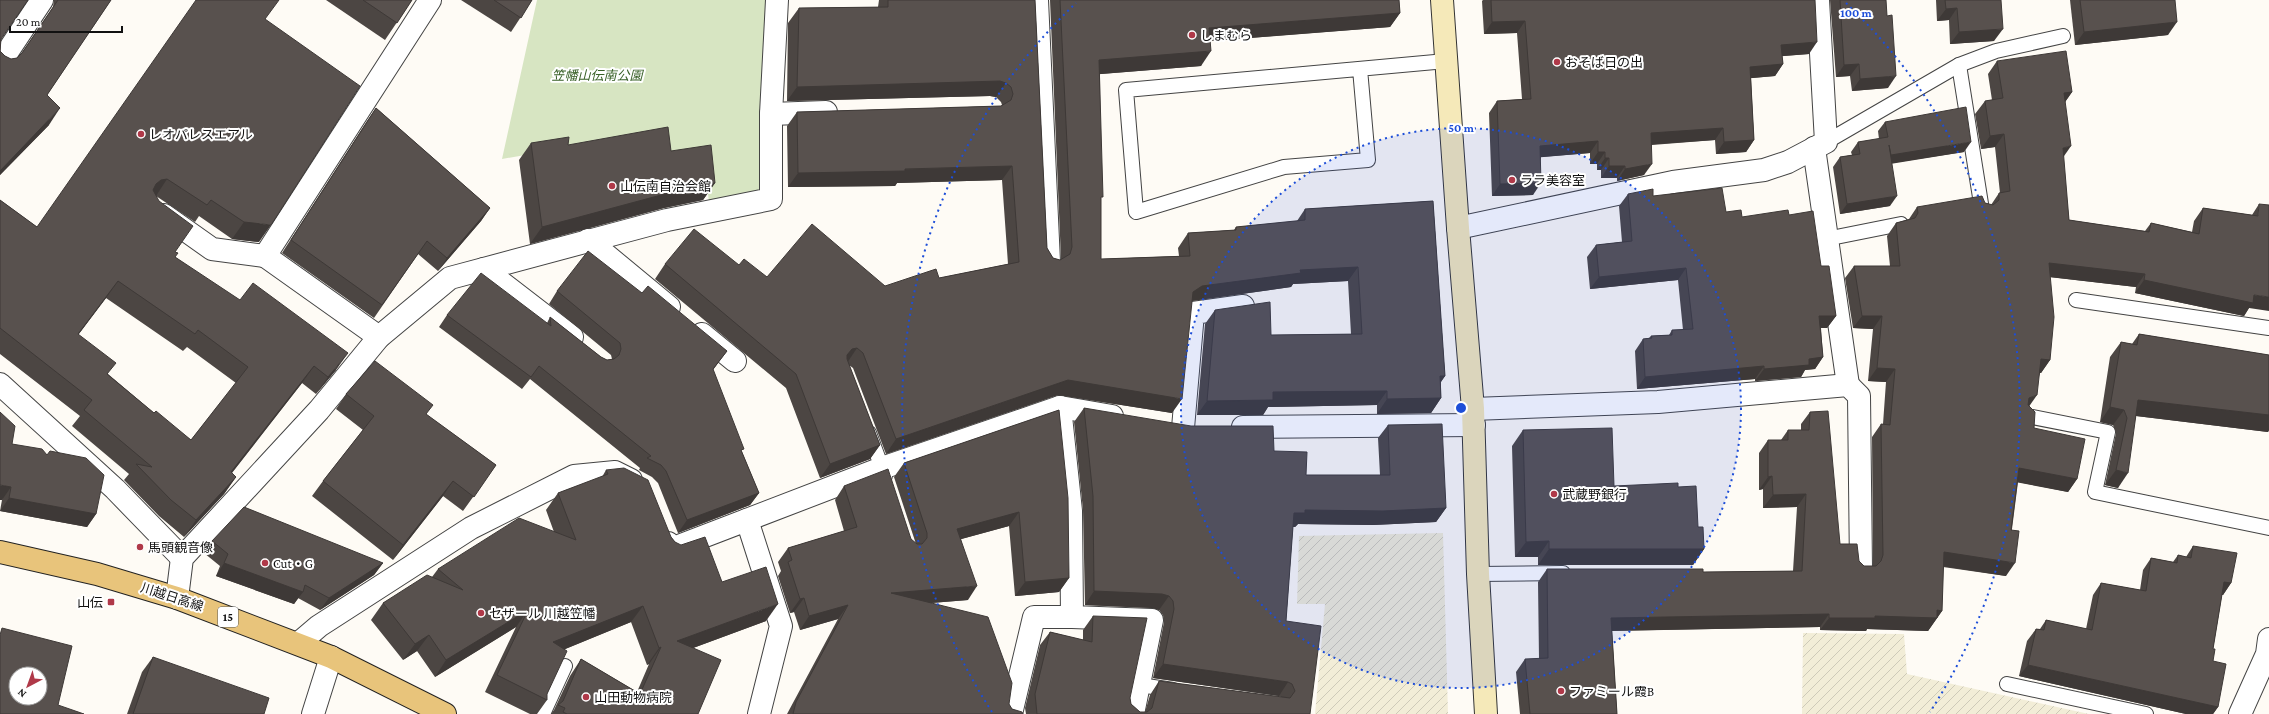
<svg xmlns="http://www.w3.org/2000/svg" width="2269" height="714" viewBox="0 0 2269 714" font-family="'Crimson Pro','Noto Sans JP',serif">
<style>
.farmland{fill:url(#farmland-furrows)}
.park{fill:#d7e5c2}
.lines{fill:none;stroke-linecap:round;stroke-linejoin:round}
.lane-casing{stroke:#444;stroke-width:16}
.street-casing{stroke:#444;stroke-width:24}
.secondary-casing{stroke:#333;stroke-width:24}
.primary-casing{stroke:#222;stroke-width:24}
.lane{stroke:#fff;stroke-width:14}
.street{stroke:#fff;stroke-width:22}
.secondary{stroke:#f5e9b9;stroke-width:22}
.primary{stroke:#e8c47b;stroke-width:22}
.wall{fill:#4c4643;fill-rule:evenodd}
.shaded-wall{fill:#3e3937}
.building{fill:#58514e;stroke:#3e3937;fill-rule:evenodd}
.ring{fill:none;stroke:#1d4ed8;stroke-width:2;stroke-dasharray:2 4}
.poi-dot{fill:#b03949;stroke:#fff;stroke-width:1.5}
.labels{text-anchor:middle;dominant-baseline:central;stroke-width:4;stroke-linejoin:round;paint-order:stroke}
.shield{fill:#fff;stroke:#585858;stroke-width:1}
.shield-label{font-size:12px;font-weight:bold;fill:#111}
.poi-label{font-size:13px;fill:#111;stroke:#fff;text-anchor:start}
.park-label{font-size:13px;font-style:italic;fill:#396128;stroke:#fff}
.street-label{font-size:13px;fill:#111;stroke:#fff}
.centre{fill:#1d4ed8;stroke:#fff;stroke-width:2}
.ring-label{font-size:12px;text-anchor:middle;font-weight:bold;fill:#1d4ed8;stroke:#fff;stroke-width:4;stroke-linejoin:round;paint-order:stroke}
</style>
<defs>
<pattern id="farmland-furrows" width="10" height="10" patternUnits="userSpaceOnUse"><rect width="10" height="10" fill="#f2edd7"/><path d="M-1 1l2-2M0 10L10 0M9 11l2-2" fill="none" stroke="#cecab8"/></pattern>
</defs>
<rect width="100%" height="100%" fill="#fefbf5"/>
<g class="farmland">
<polygon points="1443,533 1448,714 1315,714 1325,604 1297,604 1299,536"/>
<polygon points="1803,633 1904,634 1907,674 2089,714 1802,714"/>
</g>
<polygon class="park" points="537,0 766,0 762,192 709,202 703,154 560,149 502,159"/>
<g class="lines">
<defs>
<g id="lane">
<polyline points="1959,65 1982,210"/>
<polyline points="1360,69 1368,160 1284,167 1136,212 1126,90 1446,61"/>
<polyline points="1826,142 1959,65 1996,51 2063,36"/>
<polyline points="1826,239 1901,224"/>
<polyline points="2076,300 2269,328"/>
<polyline points="2027,416 2108,432 2095,492 2269,528"/>
<polyline points="869,433 885,476"/>
<polyline points="1478,574 1563,573"/>
<polyline points="2007,684 2146,714"/>
<polyline points="1140,685 1173,690"/>
<polyline points="543,714 565,666"/>
</g>
<g id="street">
<polyline points="1037,0 1049,262"/>
<polyline points="0,63 42,0"/>
<polyline points="771,114 826,112"/>
<polyline points="1814,148 1848,385"/>
<polyline points="164,215 212,249 265,256 430,0"/>
<polyline points="1458,228 1673,182 1764,170 1788,162 1826,142 1818,0"/>
<polyline points="588,240 669,307"/>
<polyline points="265,256 379,337"/>
<polyline points="484,269 572,337"/>
<polyline points="702,334 735,361"/>
<polyline points="0,384 115,489 182,558"/>
<polyline points="1060,407 1071,511 1072,617 1152,620 1133,714"/>
<polyline points="1473,409 1658,402 1848,385 1859,396 1861,568"/>
<polyline points="1243,427 1474,425"/>
<polyline points="1183,428 1193,313 1243,306"/>
<polyline points="747,520 781,626 759,714"/>
<polyline points="668,543 671,549 882,468 1060,407 1112,416"/>
<polyline points="177,598 182,558 319,410 379,337 450,278 667,220 771,199 771,114 777,0"/>
<polyline points="299,643 319,626 471,528 574,476 615,472 631,480"/>
<polyline points="313,714 331,657"/>
<polyline points="1011,714 1034,617 1072,617"/>
<polyline points="2240,714 2267,654 2269,639"/>
</g>
<polyline id="secondary" points="1442,0 1458,228 1473,409 1478,574 1486,714"/>
<polyline id="primary" points="0,552 97,574 177,598 331,657 445,714"/>
</defs>
<use href="#lane" class="lane-casing"/>
<use href="#street" class="street-casing"/>
<use href="#secondary" class="secondary-casing"/>
<use href="#primary" class="primary-casing"/>
<use href="#lane" class="lane"/>
<use href="#street" class="street"/>
<use href="#secondary" class="secondary"/>
<use href="#primary" class="primary"/>
</g>
<g class="wall">
<polygon points="0,0 1,39 0,51 5,56 11,59 17,58 21,54 53,7 54,0 111,0 47,95 49,125 0,175"/>
<polygon points="326,0 412,0 385,40"/>
<polygon points="461,0 532,0 511,32"/>
<polygon points="879,0 1035,0 1047,248 1053,258 1060,260 1061,259 1050,0 1399,0 1400,13 1390,27 1210,41 1201,66 1100,74 1101,259 1179,256 1178,248 1188,233 1234,230 1236,227 1297,221 1305,209 1433,201 1445,376 1441,382 1441,398 1431,413 1377,414 1377,405 1268,407 1263,415 1197,415 1205,324 1215,310 1271,335 1351,334 1348,281 1293,284 1291,287 1192,301 1172,413 1058,395 886,454 853,368 849,365 880,445 870,459 820,478 786,388 655,279 665,264 739,265 767,277 885,286 939,278 1008,264 1002,180 897,183 895,186 788,187 787,126 797,112 1001,106 1002,105 1001,102 996,97 990,96 787,101 788,23 799,8 878,7"/>
<polygon points="1483,0 1815,0 1809,54 1782,56 1783,64 1775,76 1751,78 1754,140 1746,152 1716,154 1715,140 1652,145 1644,175 1617,181 1617,178 1601,178 1601,170 1597,170 1597,164 1590,164 1590,153 1541,157 1533,195 1492,196 1489,113 1497,101 1522,99 1517,33 1484,34 1482,1"/>
<polygon points="1830,0 1886,0 1888,88 1852,91 1850,76 1836,77"/>
<polygon points="1936,0 2001,0 1994,41 1950,44 1949,20 1937,21"/>
<polygon points="2070,0 2175,0 2168,35 2075,45"/>
<path d="M265 19 259 242 232 239 199 216 195 222 156 196 175 252V257L336 370 316 394 302 383 232 473 236 477 224 494 184 537 159 516 124 480 129 474 72 426 80 416 0 354V200L37 227ZM106 298 183 351 187 347 236 383 191 440 154 413 108 374 78 335Z"/>
<polygon points="1997,61 2072,92 2065,102 2063,157 2069,220 2145,231 2151,223 2192,232 2194,221 2203,208 2252,215 2259,204 2249,308 2244,316 2135,293 2136,287 2050,277 2050,360 2041,373 2040,373 2029,406 2034,428 2077,479 2068,492 2018,482 2006,576 1943,567 1942,611 1928,631 1867,629 1866,631 1820,630 1820,627 1612,631 1617,714 1520,714 1516,672 1525,659 1539,659 1538,582 1547,569 1703,572 1793,571 1797,507 1763,508 1763,489 1759,490 1759,453 1768,440 1781,440 1788,430 1801,430 1801,424 1810,412 1840,544 1864,566 1873,566 1872,437 1881,424 1883,424 1886,382 1868,381 1873,329 1853,328 1845,278 1854,266 1890,266 1887,236 1896,223 1909,219 1917,207 1985,203 1991,205 1999,193 2000,193 1995,147 1981,149 1975,114 1985,101 1992,100 1988,74"/>
<polygon points="376,108 490,208 481,221 438,271 418,254 374,318 282,253 367,121"/>
<polygon points="1885,122 1964,152 1892,163 1890,206 1840,214 1833,167 1840,157 1852,155 1851,152 1858,142 1879,139 1878,131"/>
<polygon points="531,143 671,151 715,183 703,200 664,208 530,244 519,160"/>
<polygon points="1628,194 1653,196 1726,212 1742,217 1789,215 1821,266 1836,316 1827,328 1821,328 1823,357 1815,369 1805,370 1801,377 1755,381 1755,379 1637,389 1635,351 1643,339 1649,338 1651,336 1669,335 1672,330 1683,330 1678,280 1590,289 1587,257 1596,245 1622,242 1619,206"/>
<polygon points="557,291 642,293 727,351 713,370 742,452 759,493 750,505 678,533 658,483 652,477 639,470 640,468 530,379 522,389 439,327 447,315 547,323 550,317 601,357 607,360 612,359 611,355 549,304"/>
<polygon points="2139,334 2269,355 2269,430 2268,432 2136,416 2118,488 2105,485 2116,433 2113,425 2100,422 2110,357 2121,342 2132,344"/>
<polygon points="346,394 427,415 496,465 463,511 443,496 393,560 312,496 323,481 363,430 336,409"/>
<polygon points="1084,408 1274,451 1306,475 1380,475 1378,438 1388,425 1446,508 1436,522 1373,525 1298,524 1295,527 1293,527 1286,621 1310,714 1026,714 1025,708 1040,645 1050,632 1083,640 1083,630 1093,616 1130,698 1131,704 1140,712 1145,712 1150,695 1159,681 1281,697 1279,696 1153,678 1164,622 1163,615 1159,610 1152,608 1085,605 1083,510 1074,422"/>
<polygon points="1059,410 1069,578 1059,592 1015,596 1009,526 961,539 968,600 931,603 1012,709 1023,714 787,714 838,619 800,630 794,612 790,613 778,576 781,571 778,562 788,548 844,531 835,500 844,486 916,544 894,477 904,463"/>
<polygon points="1523,430 1614,486 1678,487 1698,527 1704,549 1693,565 1538,565 1538,557 1515,557 1512,446"/>
<polygon points="12,444 96,514 87,527 0,511"/>
<polygon points="606,470 671,537 675,542 722,582 766,621 693,648 698,714 551,714 554,710 570,676 581,659 637,692 649,664 647,665 631,622 565,649 547,694 547,700 537,714 530,714 485,692 516,627 435,677 417,651 403,660 371,620 383,603 432,577 438,569 554,532 546,510 558,493 602,477"/>
<polygon points="212,541 383,563 374,575 320,610 298,598 294,604 216,576 220,566 204,553"/>
<polygon points="2193,546 2231,583 2223,595 2222,595 2213,649 2213,661 2218,707 2213,714 2186,714 2019,676 2027,641 2036,629 2040,629 2046,620 2086,629 2093,595 2101,583 2140,590 2143,570 2151,558 2173,562 2178,555 2186,557"/>
<polygon points="153,657 264,714 127,714 142,672"/>
</g>
<g class="shaded-wall">
<polygon points="1957,8 1949,20 1937,21 1946,9"/>
<polygon points="1400,13 1390,27 1199,42 1209,28"/>
<polygon points="1525,21 1517,33 1484,34 1492,22"/>
<polygon points="2177,22 2168,35 2075,45 2084,32"/>
<polygon points="2003,29 1994,41 1950,44 1959,32"/>
<polygon points="1817,42 1809,54 1773,57 1781,45"/>
<polygon points="1211,51 1201,66 1089,75 1099,60"/>
<polygon points="1783,64 1775,76 1742,79 1750,67"/>
<polygon points="1859,64 1850,76 1836,77 1844,65"/>
<polygon points="1896,76 1888,88 1852,91 1860,79"/>
<polygon points="1000,81 1006,83 996,97 990,96 787,101 797,87"/>
<polygon points="2072,92 2063,105 2064,93"/>
<polygon points="60,108 49,125 0,175 0,171"/>
<polygon points="1723,128 1715,140 1643,145 1651,133"/>
<polygon points="2004,134 1995,147 1981,149 1990,136"/>
<polygon points="1754,140 1746,152 1716,154 1724,142"/>
<polygon points="1598,141 1590,153 1532,158 1540,146"/>
<polygon points="1971,142 1964,152 1884,165 1891,155"/>
<polygon points="2071,146 2062,159 2063,148"/>
<polygon points="1598,152 1605,152 1597,164 1590,164"/>
<polygon points="1605,158 1609,158 1601,170 1597,170"/>
<polygon points="1652,164 1644,175 1617,181 1625,169"/>
<polygon points="1012,166 1002,180 897,183 895,186 788,187 798,173"/>
<polygon points="1609,166 1625,166 1617,178 1601,178"/>
<polygon points="167,179 156,196 149,197 156,184 161,180"/>
<polygon points="715,183 703,200 664,208 530,244 542,227 676,191"/>
<polygon points="1541,183 1533,195 1492,196 1500,184"/>
<polygon points="1897,196 1890,206 1840,214 1847,204"/>
<polygon points="490,208 481,221 438,271 447,258"/>
<polygon points="244,222 271,225 259,242 232,239"/>
<polygon points="2049,263 2145,274 2136,287 2040,276"/>
<polygon points="1358,267 1348,281 1293,284 1291,287 1191,301 1193,292 1202,286 1300,270"/>
<polygon points="1686,268 1678,280 1590,289 1599,277"/>
<polygon points="2144,280 2269,297 2269,311 2249,308 2244,316 2135,293"/>
<polygon points="118,281 106,298 66,351 78,334"/>
<polygon points="1819,316 1836,316 1827,328 1811,328"/>
<polygon points="1862,316 1882,316 1873,329 1853,328"/>
<polygon points="857,348 847,363 847,355 852,349"/>
<polygon points="348,353 336,370 316,394 328,377"/>
<polygon points="1823,357 1815,369 1805,370 1801,377 1755,381 1764,369 1809,359"/>
<polygon points="2041,359 2050,360 2041,373 2032,372"/>
<polygon points="314,366 302,383 219,489 231,472"/>
<polygon points="1764,366 1755,379 1637,389 1645,377"/>
<polygon points="1877,368 1895,369 1886,382 1868,381"/>
<polygon points="1440,376 1445,376 1435,390"/>
<polygon points="1068,380 1182,399 1172,413 1058,395 886,454 896,439"/>
<polygon points="1387,391 1377,405 1268,407 1263,415 1197,415 1207,401 1273,392"/>
<polygon points="2037,395 2028,408 2020,411 2029,398"/>
<polygon points="1441,398 1431,413 1377,414 1387,399"/>
<polygon points="2138,400 2269,415 2269,430 2268,432 2128,415"/>
<polygon points="2110,407 2124,410 2113,425 2100,422"/>
<polygon points="880,445 870,459 820,478 830,464"/>
<polygon points="2019,468 2077,479 2068,492 2010,481"/>
<polygon points="2116,470 2128,473 2118,488 2105,485"/>
<polygon points="1772,476 1763,489 1759,490 1768,477"/>
<polygon points="236,477 224,494 184,537 196,520"/>
<polygon points="453,481 443,496 393,560 403,545"/>
<polygon points="0,485 11,487 2,500 0,500"/>
<polygon points="759,493 750,505 678,533 687,520"/>
<polygon points="1806,494 1797,507 1763,508 1773,495"/>
<polygon points="9,498 96,514 87,527 0,511"/>
<polygon points="1446,508 1436,522 1373,525 1298,524 1295,527 1284,527 1294,513 1305,510"/>
<polygon points="1019,512 1009,526 947,543 957,529"/>
<polygon points="1549,541 1538,557 1515,557 1526,542"/>
<polygon points="1549,549 1704,549 1693,565 1538,565"/>
<polygon points="1944,552 2015,563 2006,576 1935,565"/>
<polygon points="224,563 303,592 294,604 216,576"/>
<polygon points="383,563 374,575 320,610 329,598"/>
<polygon points="1069,578 1059,592 1015,596 1025,582"/>
<polygon points="2224,582 2231,583 2223,595 2215,594"/>
<polygon points="977,586 968,600 881,607 891,593"/>
<polygon points="1094,591 1162,594 1169,596 1159,610 1152,608 1085,605"/>
<polygon points="804,598 794,612 790,613 800,599"/>
<polygon points="778,604 766,621 666,658 677,641"/>
<polygon points="848,605 838,619 800,630 809,616"/>
<polygon points="643,606 631,622 541,659 553,642"/>
<polygon points="528,610 516,627 435,677 446,660"/>
<polygon points="1937,610 1942,611 1928,631 1867,629 1866,631 1820,630 1829,618 1875,616"/>
<polygon points="1829,614 1820,627 1602,631 1611,618"/>
<polygon points="429,635 417,651 403,660 415,644"/>
<polygon points="661,647 649,664 647,665 659,648"/>
<polygon points="1163,664 1288,682 1279,696 1153,678"/>
<polygon points="2028,665 2218,707 2213,714 2186,714 2019,676"/>
</g>
<g class="building">
<polygon points="0,0 28,0 1,39 0,51 5,56 11,59 17,58 22,53 58,0 111,0 47,95 60,108 0,171"/>
<path d="M196 0H279L265 19 360 86 271 225 244 222 211 200 207 205 167 179 161 180 156 184 153 190 159 201 193 226 175 252 178 253 175 257 240 300 253 283 348 353 328 377 314 366 231 472 236 477 196 520 171 500 136 464 152 467 84 410 92 400 0 328V200L37 227ZM118 281 195 334 198 330 248 367 191 440 156 411 154 413 107 374 116 363 78 334Z"/>
<polygon points="363,0 412,0 397,23"/>
<polygon points="494,0 532,0 521,18"/>
<polygon points="888,0 1035,0 1047,248 1053,258 1060,260 1070,254 1072,247 1060,0 1399,0 1400,13 1209,28 1211,51 1099,60 1103,197 1101,197 1101,259 1190,256 1188,233 1236,230 1236,227 1305,220 1305,209 1433,201 1445,376 1440,376 1441,398 1387,399 1387,391 1273,392 1273,400 1207,401 1215,310 1270,302 1271,335 1362,334 1358,267 1300,270 1301,273 1202,286 1193,292 1182,399 1068,380 896,439 863,353 857,348 852,349 847,355 847,359 880,445 830,464 796,374 665,264 694,229 739,265 744,259 767,277 812,224 885,286 936,269 939,278 1019,262 1012,166 905,169 905,171 798,173 797,112 1001,106 1011,100 1013,94 1011,87 1006,83 1000,81 797,87 799,8 888,7"/>
<polygon points="1491,0 1815,0 1817,42 1781,45 1783,64 1750,67 1754,140 1724,142 1723,128 1651,133 1652,164 1625,169 1625,166 1609,166 1609,158 1605,158 1605,152 1598,152 1598,141 1540,146 1541,183 1500,184 1497,101 1531,99 1525,21 1492,22"/>
<polygon points="1840,0 1886,0 1887,16 1892,15 1896,76 1860,79 1859,64 1844,65"/>
<polygon points="1945,0 2001,0 2003,29 1959,32 1957,8 1946,9"/>
<polygon points="2080,0 2175,0 2177,22 2084,32"/>
<polygon points="2066,51 2072,92 2064,93 2071,146 2063,148 2069,220 2149,232 2151,223 2199,234 2203,208 2258,216 2259,204 2269,205 2269,297 2254,295 2253,303 2144,280 2145,274 2049,263 2054,317 2050,360 2041,359 2037,395 2029,398 2028,405 2035,412 2034,428 2085,439 2077,479 2019,468 2011,530 2019,531 2015,563 1944,552 1942,611 1937,610 1937,618 1875,616 1875,618 1829,618 1829,614 1611,618 1617,714 1530,714 1525,659 1548,658 1547,569 1703,569 1703,572 1802,571 1806,494 1773,495 1772,476 1768,477 1768,440 1788,440 1788,430 1809,430 1810,412 1828,411 1840,544 1857,544 1859,561 1864,566 1876,566 1881,561 1883,555 1881,424 1890,425 1895,369 1877,368 1882,316 1862,316 1854,266 1900,266 1896,223 1915,218 1918,213 1917,207 1982,196 1985,203 1993,205 1999,200 1999,193 2010,191 2004,134 1990,136 1985,101 2003,98 1997,61"/>
<polygon points="1966,107 1971,142 1891,155 1889,145 1897,196 1847,204 1840,157 1860,154 1858,142 1888,137 1885,122"/>
<polygon points="376,108 490,208 447,258 427,241 382,305 291,240"/>
<polygon points="668,127 671,151 711,145 715,183 676,191 542,227 531,143 569,137 568,145"/>
<polygon points="1722,188 1726,212 1741,210 1742,217 1788,210 1789,215 1813,211 1821,266 1829,266 1836,316 1819,316 1823,357 1809,359 1809,365 1764,369 1764,366 1645,377 1643,339 1652,338 1651,336 1672,335 1672,330 1693,329 1686,268 1599,277 1596,245 1632,241 1628,194 1653,189 1653,196"/>
<polygon points="588,251 642,293 648,286 727,351 713,369 744,449 741,450 759,493 687,520 666,471 661,465 647,458 651,456 539,366 531,377 447,315 481,273 551,326 550,317 601,357 607,360 614,359 619,355 621,349 620,343 557,291"/>
<polygon points="2139,334 2269,355 2269,415 2138,400 2128,473 2116,470 2127,418 2124,410 2110,407 2121,342 2137,345"/>
<polygon points="375,361 433,405 426,414 496,465 474,497 453,481 403,545 323,481 374,416 346,394"/>
<polygon points="1084,408 1191,426 1273,426 1274,451 1307,452 1306,475 1390,475 1388,425 1442,424 1446,508 1383,511 1305,510 1305,513 1294,513 1286,621 1321,626 1310,714 1037,714 1035,694 1050,632 1092,642 1093,616 1147,618 1130,698 1131,704 1140,712 1147,712 1152,708 1159,681 1290,698 1295,691 1292,684 1288,682 1163,664 1174,609 1173,601 1169,596 1162,594 1094,591 1093,496"/>
<polygon points="1059,410 1068,498 1069,578 1025,582 1019,512 957,529 977,586 891,593 988,617 1012,683 1009,704 1012,709 1022,712 1023,714 793,714 796,702 848,605 809,616 804,598 800,599 788,562 792,560 788,548 857,527 844,486 888,469 911,539 917,544 922,544 927,538 927,533 904,463"/>
<polygon points="0,412 15,426 12,444 42,449 47,455 50,451 86,458 104,475 96,514 9,498 11,487 0,485"/>
<polygon points="1612,428 1614,486 1678,483 1678,487 1696,486 1698,527 1703,527 1704,549 1549,549 1549,541 1526,542 1523,430"/>
<polygon points="624,468 648,480 671,537 675,542 681,545 705,537 722,582 766,567 778,604 677,641 721,660 698,714 567,714 563,712 565,708 558,705 563,701 581,659 640,694 661,647 659,648 643,606 553,642 567,651 547,694 547,700 497,675 528,610 446,660 429,635 415,644 383,603 427,575 463,590 438,569 519,518 576,540 558,493 608,474 606,470"/>
<polygon points="244,507 383,563 329,598 305,585 303,592 224,563 228,554 212,541"/>
<polygon points="2193,546 2237,553 2231,583 2224,582 2213,649 2215,649 2213,661 2226,664 2218,707 2028,665 2036,629 2044,630 2046,620 2092,630 2101,583 2146,591 2151,558 2177,563 2178,555 2191,558"/>
<path d="M2 628 72 646 58 705 84 714H0V635ZM16 674H40V698H16Z"/>
<polygon points="153,657 269,698 264,714 133,714"/>
</g>
<circle cx="1461" cy="408" r="280" fill="#1d4ed8" fill-opacity=".12"/>
<g class="ring">
<circle cx="1461" cy="408" r="280"/>
<path d="M992 712A559 559 0 0 1 1076 3M1846 3A559 559 0 0 1 1930 712"/>
</g>
<g class="poi-dot">
<circle cx="1192" cy="35" r="4"/>
<circle cx="1557" cy="62" r="4"/>
<circle cx="141" cy="134" r="4"/>
<circle cx="1512" cy="180" r="4"/>
<circle cx="612" cy="186" r="4"/>
<circle cx="1554" cy="494" r="4"/>
<circle cx="140" cy="547" r="4"/>
<circle cx="265" cy="563" r="4"/>
<rect x="107" y="598" width="8" height="8" rx="2"/>
<circle cx="481" cy="613" r="4"/>
<circle cx="1561" cy="691" r="4"/>
<circle cx="586" cy="697" r="4"/>
</g>
<g class="labels">
<rect class="shield" x="218" y="607" width="20" height="20" rx="3"/>
<g class="shield-label">
<text x="228" y="617">15</text>
</g>
<g class="poi-label">
<text x="1200" y="35">しまむら</text>
<text x="1565" y="62">おそば日の出</text>
<text x="149" y="134">レオパレスエアル</text>
<text x="1520" y="180">ララ美容室</text>
<text x="620" y="186">山伝南自治会館</text>
<text x="1562" y="494">武蔵野銀行</text>
<text x="148" y="547">馬頭観音像</text>
<text x="273" y="563">Cut・G</text>
<text x="103" y="602" text-anchor="end">山伝</text>
<text x="489" y="613">セザール 川越笠幡</text>
<text x="1569" y="691">ファミール霞B</text>
<text x="594" y="697">山田動物病院</text>
</g>
<g class="park-label">
<text x="597" y="75">笠幡山伝南公園</text>
</g>
<g class="street-label">
<text transform="translate(172 597) rotate(18)">川越日高線</text>
</g>
</g>
<circle cx="1461" cy="408" r="6" class="centre"/>
<g class="ring-label">
<text x="1856" y="17">100 m</text>
<text x="1461" y="132">50 m</text>
</g>
<g transform="translate(28 686) rotate(221)"><circle r="19" fill="#ffffff" stroke="#a0a0a0"/>
<path d="M0-3L7 15L0 10L-7 15Z" fill="#b03949"/>
<text y="-6" font-size="11" font-weight="bold" text-anchor="middle" fill="#111111">N</text>
</g>
<path d="M10 26v6h112v-6" fill="none" stroke="#111111" stroke-width="2"/>
<text x="16" y="26" font-size="12" fill="#111111" stroke="#ffffff" stroke-width="3" paint-order="stroke">20 m</text>
</svg>
